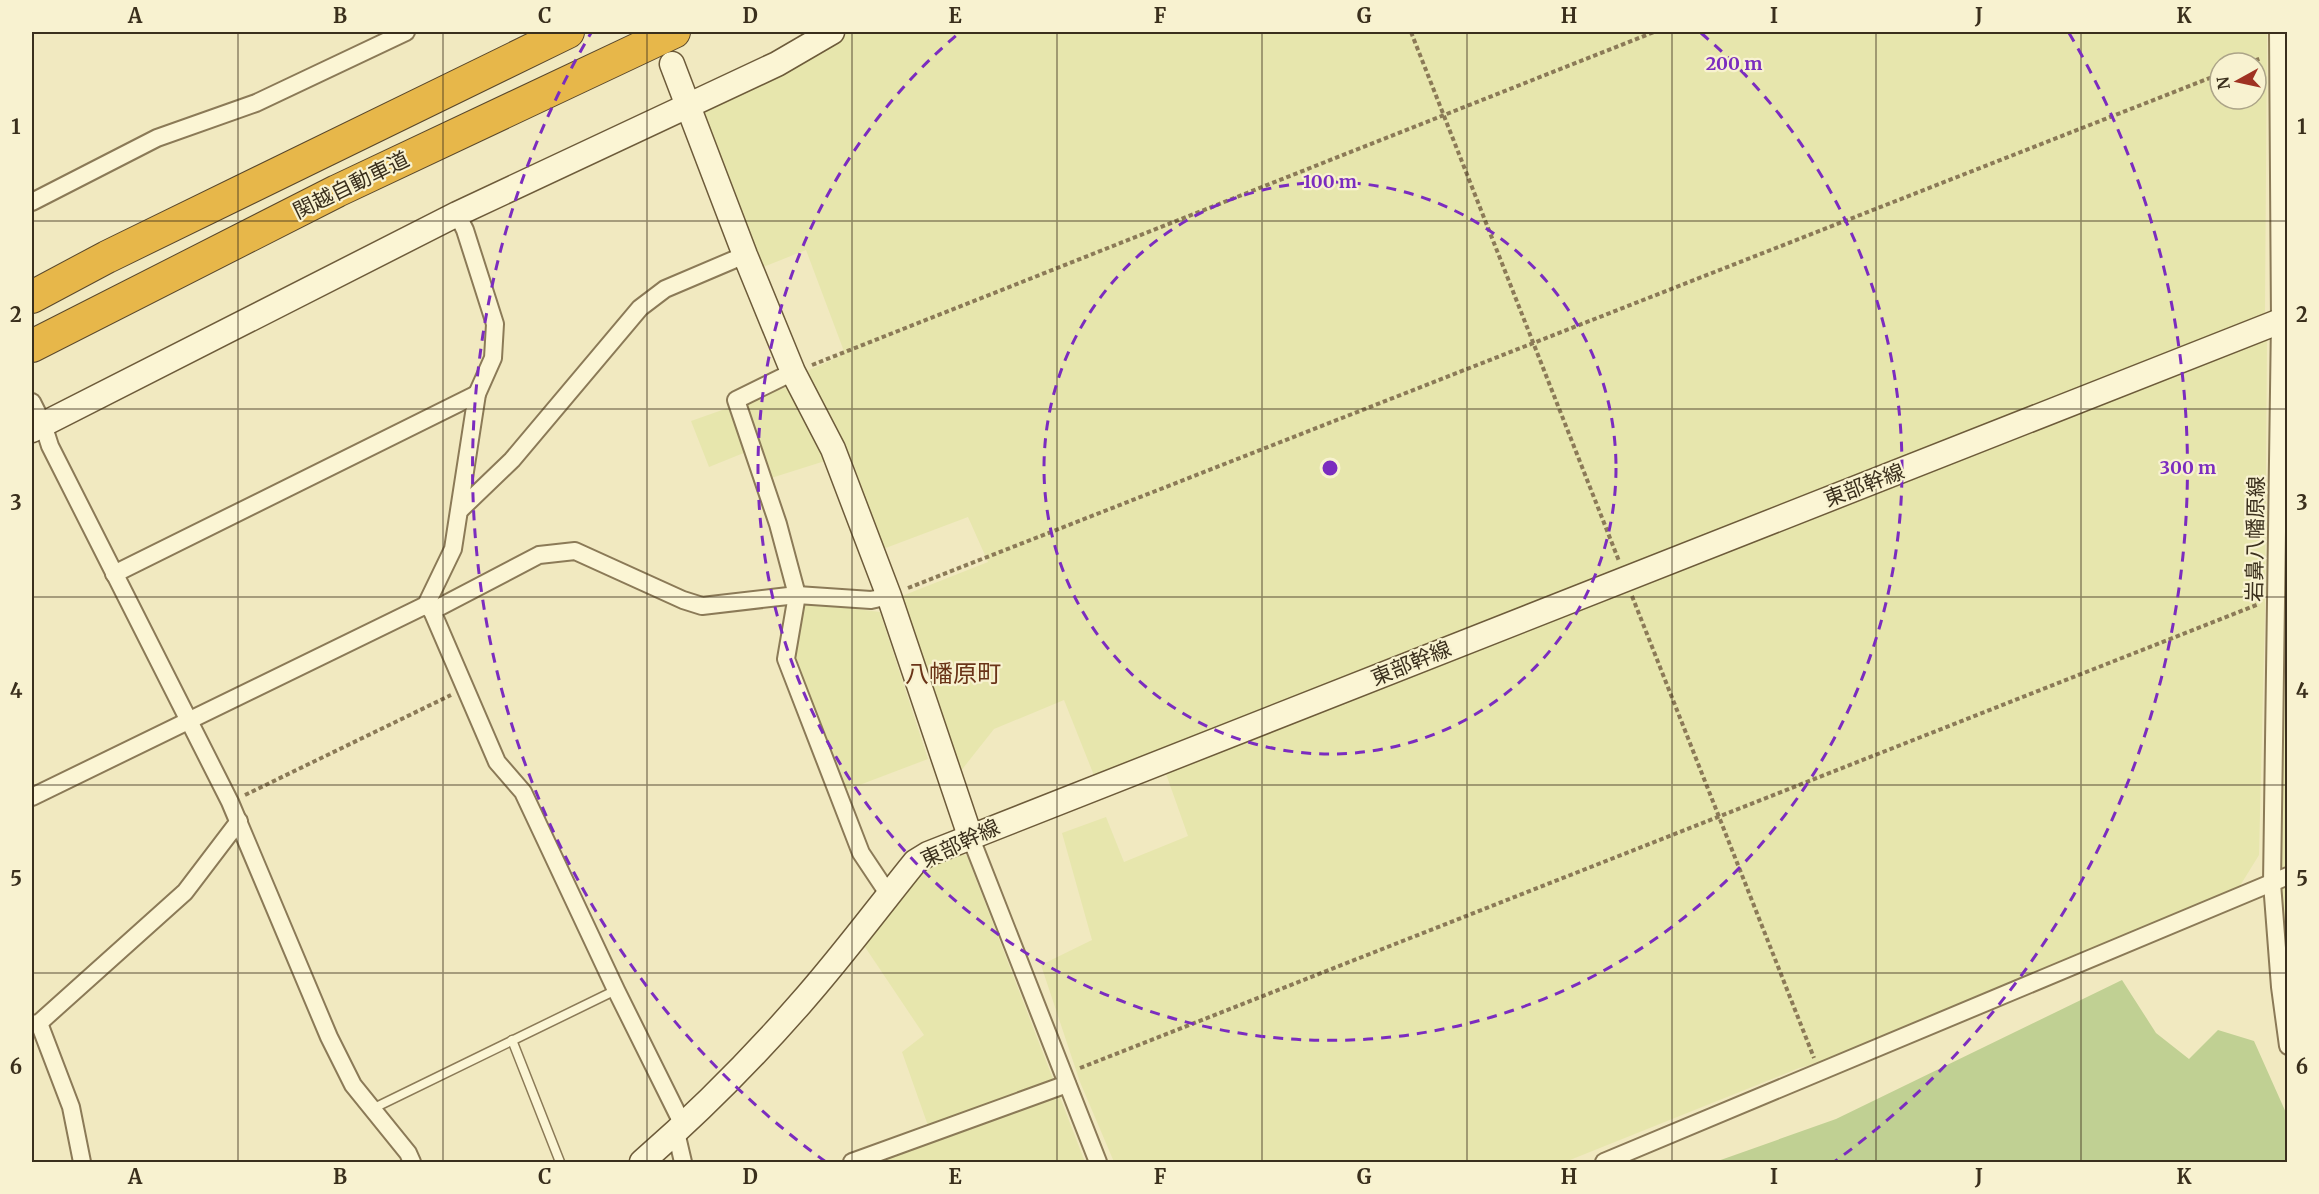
<svg xmlns="http://www.w3.org/2000/svg" width="2319" height="1194" viewBox="0 0 2319 1194" font-family="Merriweather,'Noto Sans JP',serif">
<style>
.farmland{fill:#e7e6ad;fill-rule:evenodd}
.green{fill:#c0d093}
.lines{fill:none;stroke-linecap:round;stroke-linejoin:round}
.lane-casing{stroke:#8b7a57;stroke-width:11}
.street-casing{stroke:#8b7a57;stroke-width:20}
.secondary-casing{stroke:#6d5b3a;stroke-width:27}
.highway-casing{stroke:#59472b;stroke-width:34}
.path{stroke:#8b7a57;stroke-width:4;stroke-dasharray:4.5 3;stroke-linecap:butt}
.lane{stroke:#fbf5d4;stroke-width:8}
.street{stroke:#fbf5d4;stroke-width:16}
.secondary{stroke:#fbf5d4;stroke-width:24}
.highway{stroke:#e7b74a;stroke-width:32}
.grid{fill:none;stroke:#3a2f1c;stroke-width:1.5;stroke-opacity:0.55}
.ring{fill:none;stroke:#7b2cbf;stroke-width:3;stroke-dasharray:10 8}
.labels{text-anchor:middle;dominant-baseline:central;stroke-width:4.5;stroke-linejoin:round;paint-order:stroke}
.street-label{font-size:21px;fill:#3a2f1c;stroke:#f8f2d0}
.quarter-label{font-size:24px;fill:#6a3418;stroke:#f8f2d0}
.centre{fill:#7b2cbf;stroke:#f8f2d0;stroke-width:3}
.ring-label{font-size:18px;text-anchor:middle;font-weight:bold;fill:#7b2cbf;stroke:#f8f2d0;stroke-width:4.5;stroke-linejoin:round;paint-order:stroke}
.neatline{fill:none;stroke:#3a2f1c;stroke-width:2}
.grid-label{font-size:20px;text-anchor:middle;font-weight:bold;fill:#3a2f1c}
</style>
<rect width="100%" height="100%" fill="#f1e9c0"/>
<g class="farmland">
<path d="M849 32H2267L2265 313 1095 778 1064 700 994 729 960 772 902 596 988 562 968 517 883 549 853 463 807 371 845 354 806 250 758 269 701 114 798 66ZM2220 63H2256V99H2220Z"/>
<polygon points="2267,334 2265,609 2259,855 2238,889 1831,1060 1799,1068 1565,1162 1114,1162 1080,1082 1041,965 1092,940 1062,833 1106,817 1124,862 1188,836 1165,771"/>
<polygon points="787,387 825,461 768,479 756,448 709,467 691,421"/>
<polygon points="802,602 880,612 928,759 841,792 789,659"/>
<polygon points="2287,613 2287,978 2282,929 2280,869"/>
<polygon points="957,852 967,856 1085,1162 868,1162 932,1137 902,1052 924,1035 861,941 924,868"/>
</g>
<polygon class="green" points="2122,980 2156,1033 2189,1059 2218,1030 2254,1041 2287,1115 2287,1162 1715,1162 1836,1119"/>
<g class="lines">
<defs>
<g id="lane">
<polyline points="512,1040 560,1162"/>
<polyline points="372,1109 616,990"/>
</g>
<g id="street">
<polyline points="2278,32 2280,321 2272,883 2280,987 2288,1046"/>
<polyline points="32,202 157,138 256,103 406,32"/>
<polyline points="793,372 736,400 778,524 797,595 786,659 861,853 889,895"/>
<polyline points="32,402 43,424 50,446 230,802 329,1037 353,1085 408,1153 412,1162"/>
<polyline points="461,509 512,460 640,308 665,289 745,255"/>
<polyline points="114,574 477,394"/>
<polyline points="426,605 432,611 497,762 523,792 616,990 683,1125"/>
<polyline points="432,611 539,555 575,551 683,600 702,606 797,595 871,600 889,596"/>
<polyline points="32,797 426,605 453,549 477,394 493,358 495,324 465,230 457,214"/>
<polyline points="970,836 1098,1162"/>
<polyline points="39,1023 71,1107 82,1162"/>
<polyline points="32,1024 39,1023 185,892 239,821"/>
<polyline points="676,1132 683,1162"/>
<polyline points="852,1162 1067,1084"/>
<polyline points="1604,1162 2288,876"/>
</g>
<g id="secondary">
<polyline points="672,64 745,255 793,372 833,449 889,596 970,836"/>
<polyline points="32,430 457,214 777,64 832,32"/>
<path d="M642 1162C698 1113 751 1060 800 1004 840 959 877 909 915 862L928 854 2288 318"/>
</g>
<g id="highway">
<polyline points="32,297 107,257 568,32"/>
<polyline points="32,346 337,191 674,32"/>
</g>
</defs>
<use href="#lane" class="lane-casing"/>
<use href="#street" class="street-casing"/>
<use href="#secondary" class="secondary-casing"/>
<use href="#highway" class="highway-casing"/>
<g class="path">
<polyline points="1411,32 1619,561"/>
<polyline points="2248,63 2262,58"/>
<polyline points="812,365 1654,32"/>
<polyline points="908,588 2220,74"/>
<polyline points="1632,596 1814,1058"/>
<polyline points="245,795 451,695"/>
<polyline points="1080,1068 2259,604"/>
</g>
<use href="#lane" class="lane"/>
<use href="#street" class="street"/>
<use href="#secondary" class="secondary"/>
<use href="#highway" class="highway"/>
</g>
<path class="grid" d="M238 32V1162M443 32V1162M647 32V1162M852 32V1162M1057 32V1162M1262 32V1162M1467 32V1162M1672 32V1162M1876 32V1162M2081 32V1162M32 221H2288M32 409H2288M32 597H2288M32 785H2288M32 973H2288"/>
<g class="ring">
<circle cx="1330" cy="468" r="286"/>
<path d="M1701 33A572 572 0 1 1 959 33"/>
<path d="M826 1162A858 858 0 0 1 591 33M2069 33A858 858 0 0 1 1834 1162"/>
</g>
<g class="labels">
<g class="street-label">
<text transform="translate(351 185) rotate(-26)">関越自動車道</text>
<text transform="translate(1864 485) rotate(-21)">東部幹線</text>
<text transform="translate(2255 539) rotate(-89)">岩鼻八幡原線</text>
<text transform="translate(1411 663) rotate(-22)">東部幹線</text>
<text transform="translate(960 843) rotate(-25)">東部幹線</text>
</g>
<g class="quarter-label">
<text x="953" y="673">八幡原町</text>
</g>
</g>
<circle cx="1330" cy="468" r="9" class="centre"/>
<g class="ring-label">
<text x="1734" y="70">200 m</text>
<text x="1330" y="188">100 m</text>
<text x="2188" y="474">300 m</text>
</g>
<rect width="2319" height="1194" fill="none" stroke="#f8f2d0" stroke-width="66"/>
<g transform="translate(2238 81) rotate(262)"><circle r="28" fill="#f8f2d0" stroke="#aca488" stroke-width="1.5"/>
<path d="M0-4.5L10 22L0 15L-10 22Z" fill="#9f3222"/>
<text y="-9" font-size="16" font-weight="bold" text-anchor="middle" fill="#3a2f1c">N</text>
</g>
<rect x="33" y="33" width="2253" height="1128" class="neatline"/>
<g class="grid-label">
<text x="135" y="23">A</text>
<text x="340" y="23">B</text>
<text x="545" y="23">C</text>
<text x="750" y="23">D</text>
<text x="955" y="23">E</text>
<text x="1160" y="23">F</text>
<text x="1364" y="23">G</text>
<text x="1569" y="23">H</text>
<text x="1774" y="23">I</text>
<text x="1979" y="23">J</text>
<text x="2184" y="23">K</text>
<text x="16" y="134">1</text>
<text x="2302" y="134">1</text>
<text x="16" y="322">2</text>
<text x="2302" y="322">2</text>
<text x="16" y="510">3</text>
<text x="2302" y="510">3</text>
<text x="16" y="698">4</text>
<text x="2302" y="698">4</text>
<text x="16" y="886">5</text>
<text x="2302" y="886">5</text>
<text x="16" y="1074">6</text>
<text x="2302" y="1074">6</text>
<text x="135" y="1184">A</text>
<text x="340" y="1184">B</text>
<text x="545" y="1184">C</text>
<text x="750" y="1184">D</text>
<text x="955" y="1184">E</text>
<text x="1160" y="1184">F</text>
<text x="1364" y="1184">G</text>
<text x="1569" y="1184">H</text>
<text x="1774" y="1184">I</text>
<text x="1979" y="1184">J</text>
<text x="2184" y="1184">K</text>
</g>
</svg>
